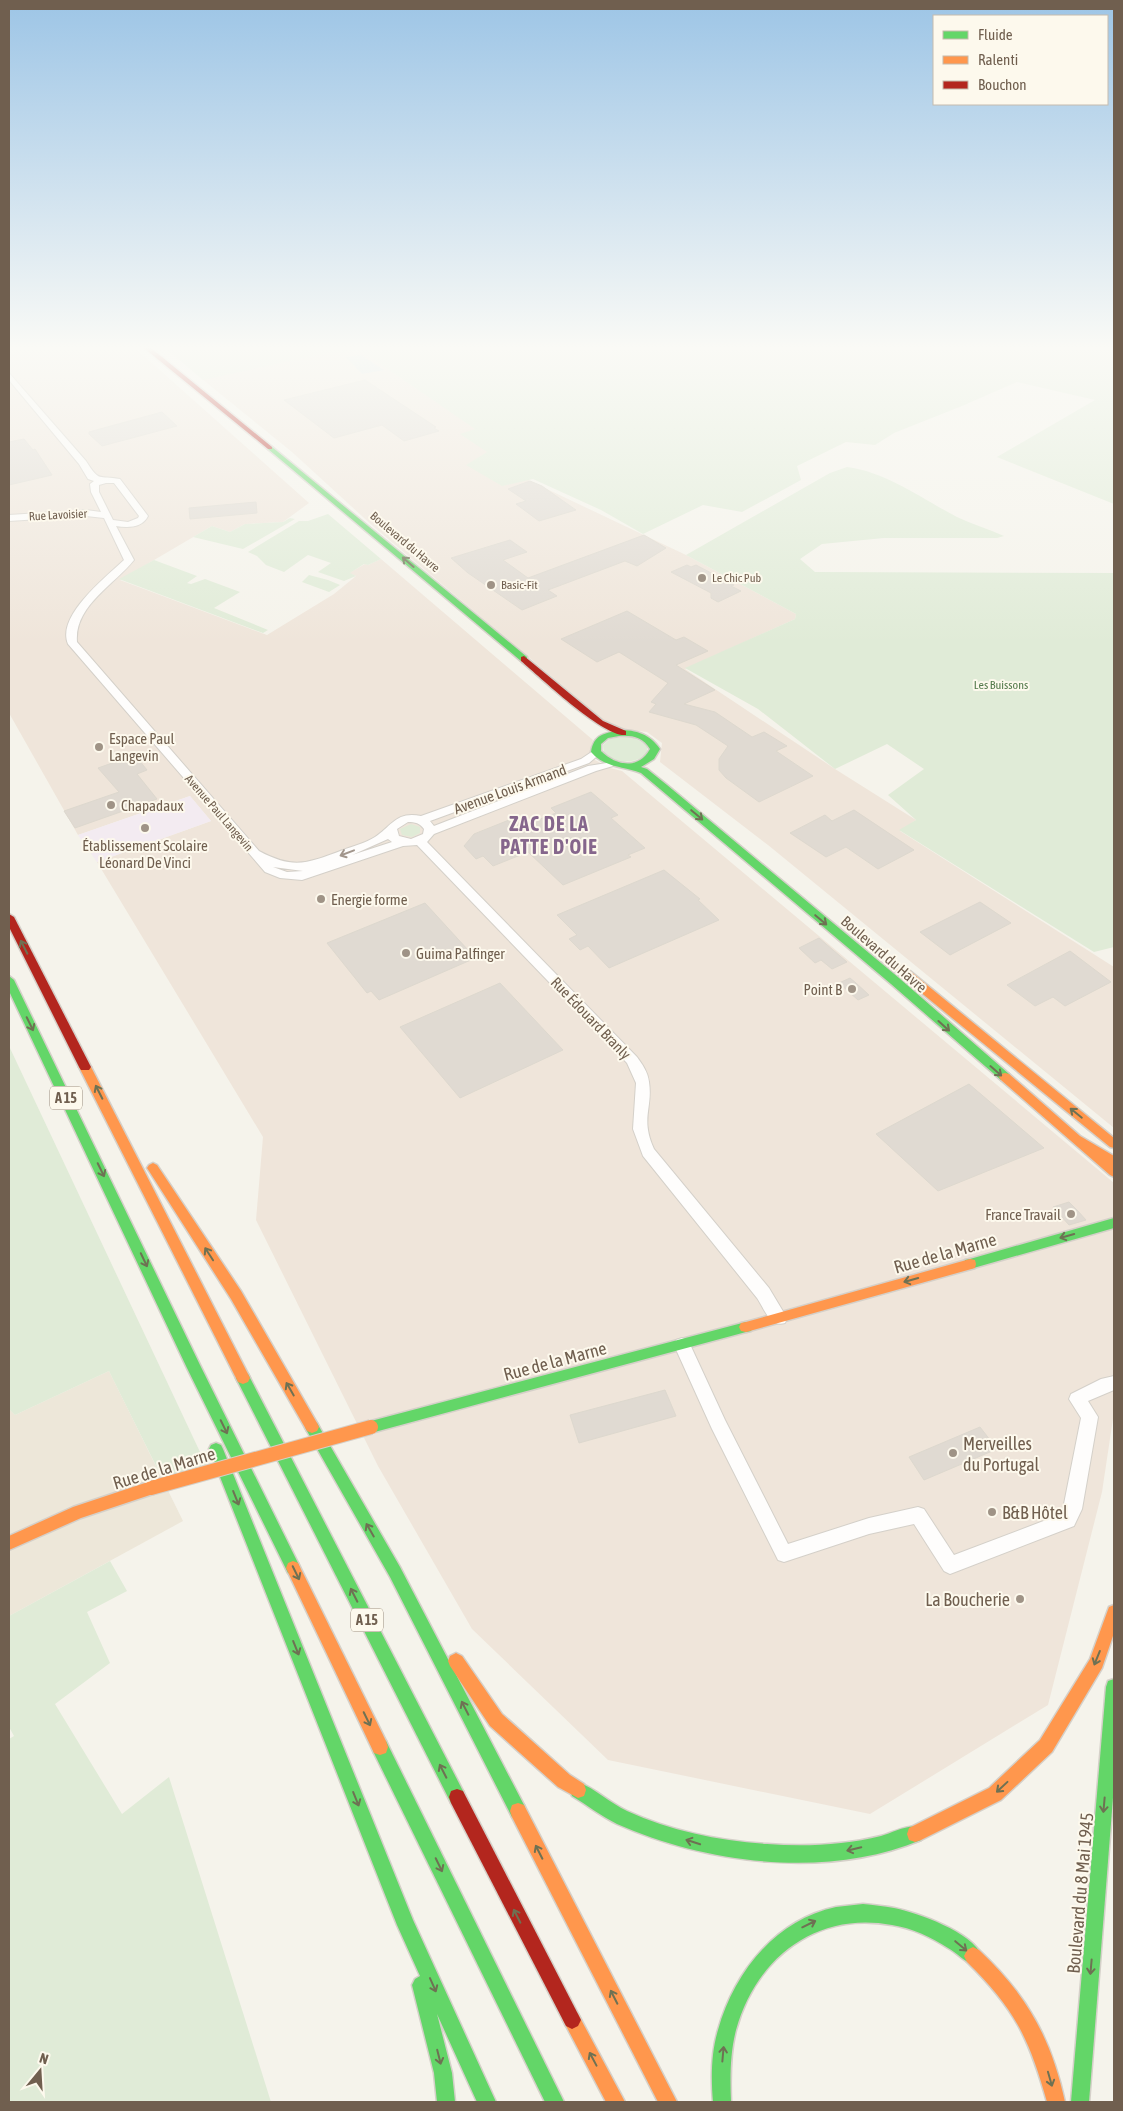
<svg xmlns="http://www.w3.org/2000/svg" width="1123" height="2111" viewBox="0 0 1123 2111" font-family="'Asap Condensed',sans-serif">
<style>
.residential{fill:#ede7d9}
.commercial{fill:#efe5da}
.education{fill:#f3ebf1}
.green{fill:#e0ebd7}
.water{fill:#cedfe3}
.building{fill:#e0dad2;stroke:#ddd8ce}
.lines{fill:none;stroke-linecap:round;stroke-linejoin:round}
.street-casing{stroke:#d4d0c9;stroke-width:2}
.fast-casing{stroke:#d5d0c9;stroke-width:3}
.slow-casing{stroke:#d5d0c9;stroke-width:3}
.jam-casing{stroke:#d5d0c9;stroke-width:3}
.street{fill:#fefdfc;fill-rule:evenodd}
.fast{fill:#63d668;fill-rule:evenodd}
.slow{fill:#ff974d;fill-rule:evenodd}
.jam{fill:#b3261e;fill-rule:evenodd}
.slow-bridge-casing{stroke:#d5d0c9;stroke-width:16;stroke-linecap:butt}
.slow-bridge{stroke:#ff974d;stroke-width:14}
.oneway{stroke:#6e7153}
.oneway2{stroke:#a2968c}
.poi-dot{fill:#9f9386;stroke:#fdf9ed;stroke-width:2}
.labels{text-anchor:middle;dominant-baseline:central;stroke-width:4;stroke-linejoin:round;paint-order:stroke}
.far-street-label{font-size:12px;fill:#705f4f;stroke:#fdf9ed}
.far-poi-label{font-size:12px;fill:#705f4f;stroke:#fdf9ed;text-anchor:start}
.far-park-label{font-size:12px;fill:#537a4b;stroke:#fdf9ed}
.shield{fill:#fdf9ed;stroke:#9a8d7e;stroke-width:1}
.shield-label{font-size:14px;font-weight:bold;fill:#705f4f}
.poi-label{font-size:15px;fill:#705f4f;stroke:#fdf9ed;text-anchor:start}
.street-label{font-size:15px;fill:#705f4f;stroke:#fdf9ed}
.near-street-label{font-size:18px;fill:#705f4f;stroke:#fdf9ed}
.near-poi-label{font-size:18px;fill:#705f4f;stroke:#fdf9ed;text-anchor:start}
.district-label{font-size:20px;font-weight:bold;letter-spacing:1px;fill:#85668c;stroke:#fdf9ed}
</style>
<rect width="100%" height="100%" fill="#f5f3eb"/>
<polygon class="residential" points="109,1371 183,1521 9,1616 9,1409 15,1415"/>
<g class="commercial">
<polygon points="9,348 135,348 309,503 283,522 245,524 230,532 212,526 120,580 267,635 334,594 356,576 349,573 365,564 368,565 381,559 593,740 590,751 595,760 610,768 622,771 1114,1183 1114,1412 1102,1492 1048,1705 870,1814 608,1760 472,1629 378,1466 256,1220 263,1137 97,862 211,821 190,796 78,835 9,713"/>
<polygon points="360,350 476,429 530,481 686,555 796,614 795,619 685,669 835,769 916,820 900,831 1114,967 1114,1128 768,845 660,762 662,743 647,732 621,729 607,723 375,528 292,452 202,379 322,354"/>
</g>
<polygon class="education" points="190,796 211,821 97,862 78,835"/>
<g class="green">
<polygon points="165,348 1114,348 1114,504 997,457 1095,400 1017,382 962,406 894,433 875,445 846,442 797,466 801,480 742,512 703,505 643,534 601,510 533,479 502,486 466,465 487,452 460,434 475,429 360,350 322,354 203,380"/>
<path d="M847 467C887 472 922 499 957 517 972 524 988 529 1004 536L997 538H884L822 544 800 559 815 572 1114 573V947L1094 952 899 830 916 820 888 795 924 769 887 744 835 769 758 709 685 668 795 619 796 614 686 555 830 473Z"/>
<polygon points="328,514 381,559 368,565 364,564 350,573 356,576 344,581 318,572 331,563 308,555 284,572 266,565 257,556 248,552 299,521 308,521"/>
<polygon points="290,518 295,519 243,549 193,537 212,526 230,532 245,524 283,522"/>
<polygon points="154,560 197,576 187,583 191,584 205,579 240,592 214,608 268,630 263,633 119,579"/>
<polygon points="309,575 328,580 340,585 329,592 302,582"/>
<path d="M630 736 648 745 646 756C629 764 620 763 604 755L603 745 610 739Z"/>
<polygon points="411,824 420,827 420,833 412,837 402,835 400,829"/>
<polygon points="9,1046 208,1469 164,1482 109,1371 15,1415 9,1409"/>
<polygon points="110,1561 127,1591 87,1612 110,1663 55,1704 122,1814 169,1777 271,2102 9,2102 9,1739 14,1736 9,1727 9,1616"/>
</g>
<polygon class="water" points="361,355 384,370 362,374 346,357"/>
<g class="building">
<polygon points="365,380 436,427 434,428 439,431 404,441 382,425 334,438 284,400"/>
<polygon points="162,412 177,426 102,446 89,434 89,432"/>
<polygon points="24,439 33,450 35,449 52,475 9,485 9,442"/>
<polygon points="530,481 542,486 576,510 539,521 516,504 526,501 508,489"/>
<polygon points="256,502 257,513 190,519 189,508"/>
<polygon points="644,535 666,548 637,566 625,561 548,590 557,596 522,610 468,573 451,558 510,540 527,552 503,560 528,578"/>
<polygon points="687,565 691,567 696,565 734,585 731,586 741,591 718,602 711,598 711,593 671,572"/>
<polygon points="627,611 676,640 684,637 708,651 676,665 715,690 684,704 715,712 752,737 764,732 787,746 776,751 813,776 759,802 726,778 719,770 719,759 728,746 696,725 649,712 656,704 651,702 668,683 619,652 597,662 561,639"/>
<polygon points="135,755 147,770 137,774 157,799 75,828 64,811 119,792 98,768"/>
<polygon points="591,792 618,815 611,818 645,848 628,855 631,857 563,885 528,852 493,866 483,856 476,859 464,846 474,834 519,816 527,824 556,813 551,808"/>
<polygon points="854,810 914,850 878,869 846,847 826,857 790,833 825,815 832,821"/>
<polygon points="664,870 700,899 698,900 719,920 609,968 588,946 580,950 569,939 577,935 557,915"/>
<polygon points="980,902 1011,923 950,955 920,932"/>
<polygon points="425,903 468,950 472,948 480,956 379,1000 371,991 367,993 327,943"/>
<polygon points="819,938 847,962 832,969 821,960 815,963 799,948"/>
<polygon points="1070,951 1111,982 1065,1006 1053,997 1035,1006 1007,985"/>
<polygon points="850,978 856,983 869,995 858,1000 839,983"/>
<polygon points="500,983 563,1050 460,1098 400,1027"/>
<polygon points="969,1084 1044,1148 938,1191 876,1134"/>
<polygon points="1069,1202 1077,1210 1086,1220 1069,1225 1053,1207"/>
<polygon points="665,1390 676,1416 579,1443 570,1415"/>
<polygon points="980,1427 997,1449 924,1480 909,1457"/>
</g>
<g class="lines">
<defs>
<g id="street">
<path d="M9 373 86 461C100 483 98 475 120 479L148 516C142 528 128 528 116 526L134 560C114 585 74 606 77 642L259 851C294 870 308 863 343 850 353 846 366 843 375 837 392 826 396 811 421 816L581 759 596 749 602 752 589 763 430 821 434 826 588 766 613 762V766L596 771 434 834 427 842 637 1057C642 1064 648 1072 649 1082 653 1108 640 1118 654 1149L769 1288 787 1318 785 1323C770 1328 764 1308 757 1298L643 1156 633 1129 636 1083 627 1063 417 845 403 846 302 880 280 878 265 872 68 644C56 616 106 577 124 560L104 518 86 516 9 521V515L86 510 101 512 91 492 90 484 94 481 88 479 79 464 9 380ZM106 483H114L139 516 138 518 128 522 113 520 99 492V485ZM408 822C415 822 420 823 424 829L423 834 411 839 399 836 397 829ZM388 839 392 842 352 855ZM273 867 303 871 287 872Z"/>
<polygon points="682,1338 688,1340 725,1420 788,1544 869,1518 918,1507 924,1509 954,1555 1062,1514 1081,1418 1069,1399 1071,1394 1101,1379 1114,1376 1114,1390 1088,1401 1098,1417 1082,1509 1074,1526 950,1574 944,1571 914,1524 869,1534 784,1562 778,1560 712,1429 674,1345 676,1340"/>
</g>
<g id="fast">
<polygon points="268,447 272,447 527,657 527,661 521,661 268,449"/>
<path d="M619 730C636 730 650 734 660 749L654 759 641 767 647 769 667 785 899 978 1009 1074 1011 1077 1009 1080H1001L891 984 641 773C623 766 605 768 591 752 594 734 604 734 619 730ZM619 736C632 735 643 737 650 749 639 770 616 766 601 751V744L608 738Z"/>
<polygon points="9,976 14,980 200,1365 298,1563 300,1568 298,1573 293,1575 288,1573 187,1368 9,991"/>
<polygon points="1114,1218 1114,1228 970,1269 965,1268 964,1264 965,1260 970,1259"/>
<polygon points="746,1322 751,1323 753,1327 751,1331 746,1332 371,1433 366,1431 364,1427 366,1423 371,1421"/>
<polygon points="243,1372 248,1374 463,1791 465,1797 463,1803 457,1805 451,1803 236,1378 238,1374"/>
<polygon points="312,1421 317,1423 400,1567 524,1805 526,1811 524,1817 518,1819 512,1817 390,1577 307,1431 305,1427 307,1423"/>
<polygon points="216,1443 221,1445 223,1449 413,1920 496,2102 477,2102 437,2014 452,2073 455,2102 437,2102 434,2073 412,1985 415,1979 420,1976 397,1925 209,1449 211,1445"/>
<polygon points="1114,1679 1114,1785 1089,2102 1071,2102 1106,1687 1108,1681"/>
<polygon points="380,1739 386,1741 564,2102 545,2102 374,1753 372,1747 374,1741"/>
<path d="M578 1782C596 1789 610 1803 627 1811 671 1831 720 1841 767 1844 805 1847 845 1845 881 1836 893 1833 909 1823 921 1828L923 1834 921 1840C827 1879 708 1864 617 1824 601 1816 587 1805 572 1796L570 1790 572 1784Z"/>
<path d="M863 1904C873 1905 884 1906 894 1908 918 1913 972 1932 982 1956L979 1962 973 1965C964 1961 957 1953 948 1948 931 1937 912 1928 892 1925 816 1911 756 1958 736 2030 730 2053 730 2078 731 2102H713C711 2079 711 2053 718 2030 734 1973 775 1920 836 1907 845 1906 854 1905 863 1904Z"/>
</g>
<g id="slow">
<polygon points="901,966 905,967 1114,1138 1114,1148 1110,1147 897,973 896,970"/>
<polygon points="85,1063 91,1067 248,1374 250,1378 248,1382 243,1384 238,1382 79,1067"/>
<polygon points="1005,1073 1009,1074 1080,1136 1114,1156 1114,1177 1110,1175 1001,1080 999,1077 1001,1074"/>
<polygon points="153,1163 157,1165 241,1291 317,1423 319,1427 317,1431 312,1433 307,1431 231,1299 149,1171 147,1168 149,1165"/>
<polygon points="970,1259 975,1260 976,1264 975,1268 746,1332 741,1331 739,1327 741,1323 746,1322"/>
<polygon points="151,1481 156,1483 158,1488 156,1493 81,1518 9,1550 9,1536 73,1507"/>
<polygon points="293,1561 298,1563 386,1741 388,1747 386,1753 380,1755 374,1753 286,1568 288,1563"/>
<polygon points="1114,1605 1114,1633 1102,1668 1052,1752 1001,1800 921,1840 915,1842 909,1840 907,1834 909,1828 989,1788 1040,1740 1090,1659 1109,1607"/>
<polygon points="456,1653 462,1656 502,1714 570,1775 584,1784 586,1790 584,1796 578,1798 558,1787 490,1726 450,1666 448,1661 450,1656"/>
<polygon points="518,1803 524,1805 677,2102 658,2102 512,1817 510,1811 512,1805"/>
<path d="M973 1947 979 1950C1027 1995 1051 2038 1065 2102H1047C1029 2038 1015 2009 967 1962L964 1956 967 1950Z"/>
<polygon points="572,2011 578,2014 625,2102 606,2102 563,2020 566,2014"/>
</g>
<g id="jam">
<polygon points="144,348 151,348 272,447 272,449 268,449"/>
<path d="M524 656 603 721 626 731V735C604 738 540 677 521 661V657Z"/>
<polygon points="9,914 14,917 91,1067 89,1070 81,1070 79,1067 9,927"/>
<polygon points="457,1789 463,1791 578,2014 581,2020 578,2026 572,2029 566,2026 451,1803 449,1797 451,1791"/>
</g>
</defs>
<use href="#street" class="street-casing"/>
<use href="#fast" class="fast-casing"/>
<use href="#slow" class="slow-casing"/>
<use href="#jam" class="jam-casing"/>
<use href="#street" class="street"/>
<use href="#fast" class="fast"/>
<use href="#slow" class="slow"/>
<use href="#jam" class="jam"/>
<defs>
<polyline id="slow-bridge" points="151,1488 371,1427"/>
</defs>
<use href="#slow-bridge" class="slow-bridge-casing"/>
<use href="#slow-bridge" class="slow-bridge"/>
</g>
<defs><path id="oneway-shaft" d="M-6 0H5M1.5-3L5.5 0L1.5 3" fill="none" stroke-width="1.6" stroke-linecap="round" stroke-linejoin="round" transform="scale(1.25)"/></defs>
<g class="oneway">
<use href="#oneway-shaft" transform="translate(408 562) rotate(-139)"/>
<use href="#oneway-shaft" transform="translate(697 815) rotate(40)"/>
<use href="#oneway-shaft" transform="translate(821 920) rotate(40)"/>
<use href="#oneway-shaft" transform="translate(24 947) rotate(-117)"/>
<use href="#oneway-shaft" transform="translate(30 1024) rotate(64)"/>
<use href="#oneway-shaft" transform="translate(944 1026) rotate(42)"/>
<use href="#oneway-shaft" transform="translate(996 1071) rotate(41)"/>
<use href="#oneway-shaft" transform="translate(99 1092) rotate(-117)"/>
<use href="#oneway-shaft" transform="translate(1076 1113) rotate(-141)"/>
<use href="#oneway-shaft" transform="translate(101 1170) rotate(64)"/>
<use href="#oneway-shaft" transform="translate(1067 1236) rotate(164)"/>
<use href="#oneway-shaft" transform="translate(209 1254) rotate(-123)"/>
<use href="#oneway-shaft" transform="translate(144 1260) rotate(65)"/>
<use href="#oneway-shaft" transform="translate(911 1280) rotate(164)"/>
<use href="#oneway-shaft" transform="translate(290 1389) rotate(-120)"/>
<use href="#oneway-shaft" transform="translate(224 1427) rotate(64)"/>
<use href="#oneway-shaft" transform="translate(236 1498) rotate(68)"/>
<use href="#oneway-shaft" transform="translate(370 1530) rotate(-120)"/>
<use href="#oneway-shaft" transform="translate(296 1573) rotate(64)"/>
<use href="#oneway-shaft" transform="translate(354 1595) rotate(-117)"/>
<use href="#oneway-shaft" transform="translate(296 1648) rotate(68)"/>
<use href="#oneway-shaft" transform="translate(1097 1658) rotate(112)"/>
<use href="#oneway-shaft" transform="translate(465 1708) rotate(-117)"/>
<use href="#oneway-shaft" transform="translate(367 1719) rotate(64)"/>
<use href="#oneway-shaft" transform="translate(443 1771) rotate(-117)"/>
<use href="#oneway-shaft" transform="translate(1002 1787) rotate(137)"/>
<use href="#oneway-shaft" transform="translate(356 1799) rotate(68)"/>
<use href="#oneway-shaft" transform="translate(1104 1805) rotate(95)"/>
<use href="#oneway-shaft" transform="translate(693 1842) rotate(-162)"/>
<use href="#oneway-shaft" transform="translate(854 1849) rotate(166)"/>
<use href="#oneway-shaft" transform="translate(539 1852) rotate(-117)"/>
<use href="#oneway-shaft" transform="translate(439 1865) rotate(64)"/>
<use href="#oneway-shaft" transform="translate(517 1916) rotate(-117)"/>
<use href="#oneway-shaft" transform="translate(809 1924) rotate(-26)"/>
<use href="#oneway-shaft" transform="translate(961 1946) rotate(40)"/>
<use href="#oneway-shaft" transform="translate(1091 1967) rotate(95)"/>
<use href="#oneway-shaft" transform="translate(433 1985) rotate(66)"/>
<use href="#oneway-shaft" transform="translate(614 1997) rotate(-117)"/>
<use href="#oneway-shaft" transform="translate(723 2054) rotate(-85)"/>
<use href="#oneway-shaft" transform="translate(439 2057) rotate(76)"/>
<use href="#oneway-shaft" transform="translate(593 2059) rotate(-118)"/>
<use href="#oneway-shaft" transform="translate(1050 2079) rotate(74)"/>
</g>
<use class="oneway2" href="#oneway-shaft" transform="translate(347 853) rotate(159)"/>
<linearGradient id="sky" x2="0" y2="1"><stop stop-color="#9dc5e6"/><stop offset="0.54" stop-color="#fafaf6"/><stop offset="1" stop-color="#fafaf6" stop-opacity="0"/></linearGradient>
<rect width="1123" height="644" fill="url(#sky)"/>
<g class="poi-dot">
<circle cx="702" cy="578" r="5"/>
<circle cx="491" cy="585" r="5"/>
<circle cx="99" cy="747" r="5"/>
<circle cx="111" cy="805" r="5"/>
<circle cx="145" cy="828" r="5"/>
<circle cx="321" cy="899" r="5"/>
<circle cx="406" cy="953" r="5"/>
<circle cx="852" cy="989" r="5"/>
<circle cx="1071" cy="1214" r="5"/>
<circle cx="953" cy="1453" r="5"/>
<circle cx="992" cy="1512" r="5"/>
<circle cx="1020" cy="1599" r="5"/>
</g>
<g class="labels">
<g class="far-street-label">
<text transform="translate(58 515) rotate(-3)">Rue Lavoisier</text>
<text transform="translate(405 542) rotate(40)">Boulevard du Havre</text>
<text transform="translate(219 813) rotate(49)">Avenue Paul Langevin</text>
</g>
<g class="far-poi-label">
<text x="712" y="578">Le Chic Pub</text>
<text x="501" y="585">Basic-Fit</text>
</g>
<g class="far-park-label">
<text x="1001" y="685">Les Buissons</text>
</g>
<g class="shield">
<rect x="50" y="1086.5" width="32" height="23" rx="4"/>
<rect x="351" y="1608.5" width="32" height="23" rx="4"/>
</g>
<g class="shield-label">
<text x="66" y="1098">A 15</text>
<text x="367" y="1620">A 15</text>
</g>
<g class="poi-label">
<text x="109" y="738">Espace Paul<tspan x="109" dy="17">Langevin</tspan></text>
<text x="121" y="805">Chapadaux</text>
<text x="145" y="845" text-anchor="middle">Établissement Scolaire<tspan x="145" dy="17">Léonard De Vinci</tspan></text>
<text x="331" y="899">Energie forme</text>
<text x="416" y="953">Guima Palfinger</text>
<text x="842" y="989" text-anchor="end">Point B</text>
<text x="1061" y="1214" text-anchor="end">France Travail</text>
</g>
<g class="street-label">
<text transform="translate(510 789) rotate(-20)">Avenue Louis Armand</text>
<text transform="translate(884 954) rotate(41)">Boulevard du Havre</text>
<text transform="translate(591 1018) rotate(46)">Rue Édouard Branly</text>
</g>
<g class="near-street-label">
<text transform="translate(945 1253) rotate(-16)">Rue de la Marne</text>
<text transform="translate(555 1361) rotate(-15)">Rue de la Marne</text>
<text transform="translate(164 1468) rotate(-17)">Rue de la Marne</text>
<text transform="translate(1080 1893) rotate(-85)">Boulevard du 8 Mai 1945</text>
</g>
<g class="near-poi-label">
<text x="963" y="1443">Merveilles<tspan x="963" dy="21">du Portugal</tspan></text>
<text x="1002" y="1512">B&amp;B Hôtel</text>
<text x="1010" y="1599" text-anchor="end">La Boucherie</text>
</g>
<g class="district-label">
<text x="549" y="823">ZAC DE LA<tspan x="549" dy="23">PATTE D'OIE</tspan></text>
</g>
</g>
<rect width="1123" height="2111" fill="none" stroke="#705f4f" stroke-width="20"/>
<rect x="933" y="15" width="175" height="90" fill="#fdf9ed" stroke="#c5bbae"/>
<rect x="943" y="31" width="25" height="8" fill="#63d668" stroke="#c5bbae"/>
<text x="978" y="40" font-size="15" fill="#705f4f">Fluide</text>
<rect x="943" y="56" width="25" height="8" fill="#ff974d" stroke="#c5bbae"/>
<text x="978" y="65" font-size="15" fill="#705f4f">Ralenti</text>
<rect x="943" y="81" width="25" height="8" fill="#b3261e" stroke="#c5bbae"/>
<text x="978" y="90" font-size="15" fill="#705f4f">Bouchon</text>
<g transform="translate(40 2071) rotate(18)" stroke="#fdf9ed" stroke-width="4" paint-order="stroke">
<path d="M0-4L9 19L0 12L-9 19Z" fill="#705f4f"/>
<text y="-8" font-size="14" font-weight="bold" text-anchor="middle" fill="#705f4f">N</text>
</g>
</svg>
